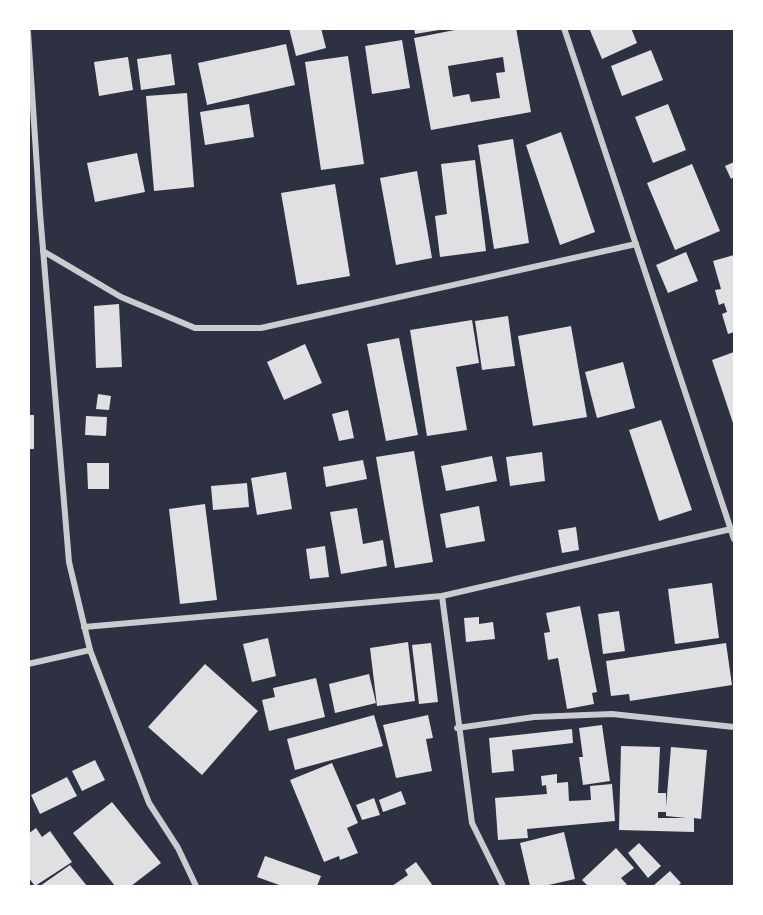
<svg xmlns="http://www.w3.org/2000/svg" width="763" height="915" viewBox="0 0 763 915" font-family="'Zilla Slab',serif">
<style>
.building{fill:#e0e0e3;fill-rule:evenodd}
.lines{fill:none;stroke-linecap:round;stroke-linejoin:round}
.minor{stroke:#caccd0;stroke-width:6}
</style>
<rect width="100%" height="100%" fill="#2d3142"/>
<g class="building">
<polygon points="289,28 321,28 326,48 296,56"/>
<polygon points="414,28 439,28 439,30 415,34"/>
<path d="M465 28H516L531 112 431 130 414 38ZM503 57 505 72 496 73 500 98 471 102 469 94 453 97 448 66Z"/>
<polygon points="589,28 631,28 637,43 602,59"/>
<polygon points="402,40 410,88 372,94 365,46"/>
<polygon points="286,44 295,85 207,105 198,63"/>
<polygon points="651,50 663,80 622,96 611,66"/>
<polygon points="171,54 175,85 141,90 137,59"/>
<polygon points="348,56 364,164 321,170 305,62"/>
<polygon points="128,57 133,90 99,96 94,62"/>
<polygon points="187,93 194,187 154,191 146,96"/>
<polygon points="249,104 254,137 205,145 200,112"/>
<polygon points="668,104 686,150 653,163 635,117"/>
<polygon points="561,132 595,232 560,245 526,145"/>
<polygon points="513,139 529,243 494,249 478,145"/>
<polygon points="137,153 145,192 95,202 87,163"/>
<polygon points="475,160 486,251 440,257 435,216 447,214 441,164"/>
<polygon points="734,162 734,177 731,179 725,166"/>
<polygon points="692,164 720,231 675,250 647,183"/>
<polygon points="417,171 432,258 396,265 380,178"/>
<polygon points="335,184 350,276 297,285 281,193"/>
<polygon points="686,252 698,281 668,293 656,265"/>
<polygon points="734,255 734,332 728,334 722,314 727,312 724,303 719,305 715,290 721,289 713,261"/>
<polygon points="119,304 122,367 96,368 94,306"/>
<polygon points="508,316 515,366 482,370 475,321"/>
<polygon points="472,320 479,363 456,367 467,430 427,436 410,330"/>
<polygon points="571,326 587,417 533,426 518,336"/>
<polygon points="399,338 418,435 386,441 367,344"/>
<polygon points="305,344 322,383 284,400 267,362"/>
<polygon points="734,352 734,426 712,360"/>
<polygon points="623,362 635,408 597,418 585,372"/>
<polygon points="98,394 111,396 109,410 96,409"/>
<polygon points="348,410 354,438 339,441 332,414"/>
<rect x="28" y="415" width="6" height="34"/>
<polygon points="86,416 107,417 106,436 85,435"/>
<polygon points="661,420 692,510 659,521 629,430"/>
<polygon points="414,451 433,562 395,568 376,457"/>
<polygon points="542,452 545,481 510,486 506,457"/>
<polygon points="492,456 497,481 446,491 441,466"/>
<polygon points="363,460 367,479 326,487 323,467"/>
<polygon points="87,463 109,463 109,489 88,489"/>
<polygon points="286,472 292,509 257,515 251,478"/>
<polygon points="247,483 249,507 213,510 211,486"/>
<polygon points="205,504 217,600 180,604 169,509"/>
<polygon points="479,506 485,541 446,548 440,514"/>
<polygon points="357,508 363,544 383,540 387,566 341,574 330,512"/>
<polygon points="576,527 579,550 562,553 558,530"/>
<polygon points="325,546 329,577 310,579 306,549"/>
<polygon points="712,583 719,638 675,644 668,589"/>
<polygon points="580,606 597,692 592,693 594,704 567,709 558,658 548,660 544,633 550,632 546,613"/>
<polygon points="619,611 625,651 603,654 598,614"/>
<polygon points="479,617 479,624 493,622 495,639 466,642 464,618"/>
<polygon points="268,638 276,676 252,682 243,644"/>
<polygon points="408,642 415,701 377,706 370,648"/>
<polygon points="431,643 438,702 419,704 412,645"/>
<polygon points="726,643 732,685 630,701 629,694 611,696 606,661"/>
<polygon points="205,664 258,711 202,775 148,727"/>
<polygon points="369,674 376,703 335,713 329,684"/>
<polygon points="316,678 325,717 269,731 262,700 275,697 273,688"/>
<polygon points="374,715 383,746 295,770 287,739"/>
<polygon points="428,715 433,738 426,739 432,771 396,778 383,725"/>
<polygon points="602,725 610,781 583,785 579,757 583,757 579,728"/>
<polygon points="572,729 573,743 512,750 514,771 492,773 489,738"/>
<path d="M621 746 660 747 658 793H666V807L671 747 707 750 701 819 694 818V832L619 830ZM658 812H666V816L686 818H658Z"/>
<polygon points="95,760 105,780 82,791 72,771"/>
<polygon points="332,763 358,823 347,828 358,853 340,860 339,856 324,862 290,780"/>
<polygon points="557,774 557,783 568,782 569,801 591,800 590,786 612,784 615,821 527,829 528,838 498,840 495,798 547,794 546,785 542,786 541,776"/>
<polygon points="67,777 77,796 40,814 31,795"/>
<polygon points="401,791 406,804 383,812 379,800"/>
<polygon points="374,798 380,815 362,820 356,805"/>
<polygon points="112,802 161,863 131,886 115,886 73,833"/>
<polygon points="36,828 42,837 50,831 72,862 35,886 28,877 28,834"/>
<polygon points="564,832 575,879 544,886 530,886 520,843"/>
<polygon points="639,843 661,866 648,878 628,853"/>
<polygon points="616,848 634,868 621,878 628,886 588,886 582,880"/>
<polygon points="265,856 321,876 317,886 282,886 257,877"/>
<polygon points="416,862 433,886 392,886 408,875 405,870"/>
<polygon points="70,865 87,886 40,886"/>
<polygon points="670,871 681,883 678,886 653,886"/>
</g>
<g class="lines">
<g class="minor">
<polyline points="564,28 734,539"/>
<polyline points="28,32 40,213 69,562 90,650 149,803 178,848 196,886"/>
<polyline points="43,251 121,297 195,328 261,328 636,244"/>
<polyline points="442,596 472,823 503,886"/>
<polyline points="84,627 442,596 731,529"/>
<polyline points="28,664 90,650"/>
<polyline points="457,728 534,717 612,714 734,727"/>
</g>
</g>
<rect width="763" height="915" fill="none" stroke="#ffffff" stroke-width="60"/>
</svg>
